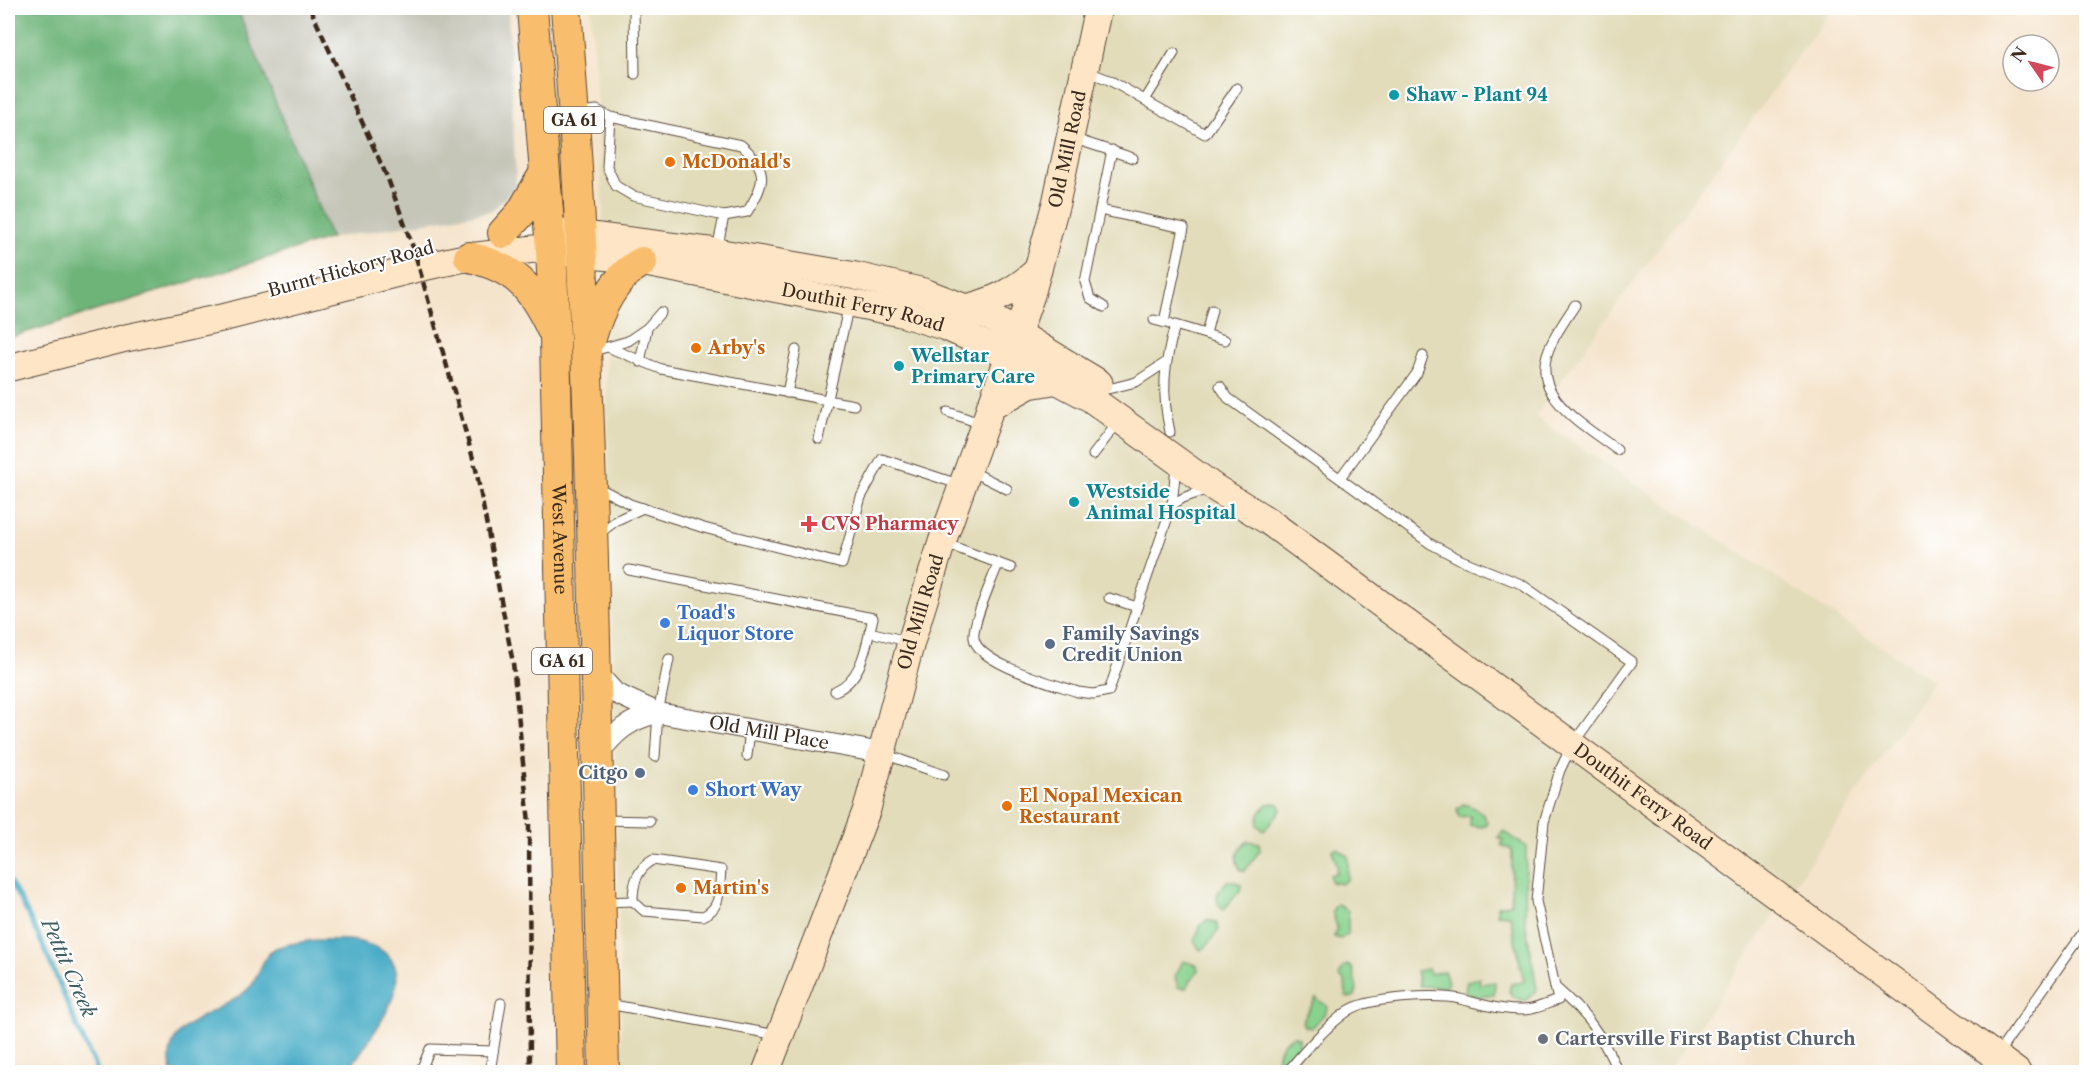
<svg xmlns="http://www.w3.org/2000/svg" width="2094" height="1080" viewBox="0 0 2094 1080" font-family="'Libre Caslon Text',serif">
<style>
.built{fill:#e2dcba}
.industrial{fill:#c5c5b8}
.green{fill:#88d28e;stroke:#627e56;stroke-width:1.5}
.forest{fill:#6eb479;stroke:#546f4c;stroke-width:1.5}
.water{fill:#45aac5;stroke:#406a72;stroke-width:1.5}
.lines{fill:none;stroke-linecap:round;stroke-linejoin:round}
.stream{stroke:#45aac5;stroke-width:5}
.lane-casing{stroke:#574638;stroke-width:11}
.street-casing{stroke:#574638;stroke-width:22}
.secondary-casing{stroke:#574638;stroke-width:29}
.primary-casing{stroke:#574638;stroke-width:32}
.lane{stroke:#fff;stroke-width:9}
.street{stroke:#fff;stroke-width:20}
.secondary{stroke:#fde5c5;stroke-width:27}
.primary{stroke:#f9be6d;stroke-width:30}
.rail{stroke:#3b2a1e;stroke-width:4.5;stroke-dasharray:9 4.5;stroke-linecap:butt}
.culture-dot{fill:#0f9aa8;stroke:#fff;stroke-width:2}
.food-dot{fill:#e8710a;stroke:#fff;stroke-width:2}
.health-dot{fill:#e0444e;stroke:#fff;stroke-width:2}
.shop-dot{fill:#3f7fe0;stroke:#fff;stroke-width:2}
.service-dot{fill:#5c6f8a;stroke:#fff;stroke-width:2}
.worship-dot{fill:#6b7280;stroke:#fff;stroke-width:2}
.labels{text-anchor:middle;dominant-baseline:central;stroke-width:4.5;stroke-linejoin:round;paint-order:stroke}
.shield{fill:#fff;stroke:#766a62;stroke-width:1.5}
.shield-label{font-size:16px;font-weight:bold;fill:#3b2a1e}
.culture-label{font-size:18px;font-weight:bold;fill:#0d838f;stroke:#fff;text-anchor:start}
.street-label{font-size:18px;fill:#3b2a1e;stroke:#fff}
.food-label{font-size:18px;font-weight:bold;fill:#c56008;stroke:#fff;text-anchor:start}
.health-label{font-size:18px;font-weight:bold;fill:#be3a42;stroke:#fff;text-anchor:start}
.shop-label{font-size:18px;font-weight:bold;fill:#366cbe;stroke:#fff;text-anchor:start}
.service-label{font-size:18px;font-weight:bold;fill:#4e5e75;stroke:#fff;text-anchor:start}
.worship-label{font-size:18px;font-weight:bold;fill:#5b616d;stroke:#fff;text-anchor:start}
.water-label{font-size:20px;font-style:italic;fill:#3f5d61;stroke:#fff}
</style>
<rect width="100%" height="100%" fill="#fff"/>
<filter id="ink" filterUnits="userSpaceOnUse"><feTurbulence type="fractalNoise" baseFrequency=".0167" numOctaves="2"/><feDisplacementMap in="SourceGraphic" scale="12" xChannelSelector="R" yChannelSelector="G"/><feConvolveMatrix kernelMatrix="1 2 1 2 8 2 1 2 1" color-interpolation-filters="sRGB"/></filter>
<filter id="wash" filterUnits="userSpaceOnUse"><feTurbulence type="fractalNoise" baseFrequency=".008" numOctaves="4" result="noise"/><feDisplacementMap in="SourceGraphic" scale="24" xChannelSelector="R" yChannelSelector="G"/><feGaussianBlur stdDeviation="1.35" result="paint"/><feColorMatrix in="noise" values="0 0 0 0 0 0 0 0 0 0 0 0 0 0 0 0 0 1.4 0 .05"/><feComposite in="paint" operator="in"/></filter>
<g filter="url(#wash)">
<rect width="100%" height="100%" fill="#f5e4cc"/>
<polygon class="built" points="591,8 1833,8 1535,417 1933,681 1668,1072 622,1072 603,207"/>
<polygon class="industrial" points="237,8 508,8 516,186 492,211 331,238"/>
<g class="green">
<polygon points="1276,803 1280,805 1281,810 1264,831 1257,825 1259,814 1267,804"/>
<path d="M1463 804C1473 806 1487 813 1487 825L1482 827 1470 825V816L1459 817 1457 809Z"/>
<polygon points="1504,831 1526,847 1525,921 1537,989 1526,1001 1513,997 1509,991 1511,984 1524,982 1510,915 1497,914 1497,906 1511,904 1512,850 1501,845 1503,840 1498,837"/>
<path d="M1248 841 1259 843 1260 850 1245 871 1241 870C1233 860 1238 848 1248 841Z"/>
<polygon points="1337,848 1348,856 1348,879 1341,884 1331,882 1330,875 1336,873 1337,866 1332,850"/>
<polygon points="1227,881 1234,881 1241,885 1240,891 1223,910 1217,901 1217,894"/>
<polygon points="1337,904 1348,911 1348,933 1341,939 1334,937 1337,927 1332,911"/>
<polygon points="1207,920 1216,922 1219,929 1206,947 1200,950 1194,941 1201,925"/>
<polygon points="1183,961 1197,965 1198,970 1186,988 1178,987 1175,977"/>
<polygon points="1347,965 1352,968 1357,989 1355,996 1350,998 1346,996 1345,981 1339,977 1343,967"/>
<polygon points="1428,969 1431,974 1444,971 1448,982 1446,987 1420,986 1416,971"/>
<polygon points="1479,978 1480,984 1495,982 1494,995 1480,997 1465,993 1467,981"/>
<polygon points="1316,998 1327,1006 1326,1012 1312,1028 1304,1026 1302,1022"/>
<path d="M1294 1036 1299 1038V1054L1291 1063 1277 1060C1278 1049 1284 1039 1294 1036Z"/>
</g>
<polygon class="forest" points="8,8 237,8 331,238 8,338"/>
<path class="water" d="M316 940C333 940 352 938 367 944 435 965 368 1039 347 1072H172C157 1019 224 1016 251 986 260 975 262 955 276 948 283 945 307 941 316 940Z"/>
<g class="lines">
<path class="stream" d="M8 879C46 939 66 1009 98 1072"/>
</g>
</g>
<g filter="url(#ink)">
<g class="lines">
<defs>
<g id="lane">
<polyline points="634,8 635,74"/>
<polyline points="1086,71 1109,80 1205,134 1237,88"/>
<polyline points="1145,100 1174,53"/>
<path d="M578 112 597 110 610 117 741 145C769 169 766 182 747 212L724 216 633 196 616 186 607 167 610 117"/>
<polyline points="1072,138 1133,158"/>
<polyline points="1100,210 1184,228 1164,322"/>
<polyline points="717,250 724,216"/>
<path d="M1575 305C1566 319 1555 334 1549 349 1529 397 1585 425 1617 450"/>
<polyline points="1104,307 1090,298 1085,282 1112,150"/>
<polyline points="1154,320 1169,324"/>
<polyline points="1206,334 1212,310"/>
<polyline points="610,348 661,369 854,405"/>
<polyline points="590,352 628,341 647,328 661,312"/>
<polyline points="640,362 647,328"/>
<path d="M1220 386 1228 398 1431 544 1461 560 1521 584 1632 662 1572 745 1560 770 1544 822 1536 901 1558 1000C1549 1003 1540 1007 1532 1009 1509 1013 1481 1004 1460 999 1436 994 1368 997 1348 1011 1324 1028 1305 1051 1287 1072"/>
<polyline points="1108,389 1136,382 1165,363"/>
<polyline points="787,393 796,350"/>
<polyline points="948,412 982,424"/>
<path d="M1170 432C1161 391 1164 365 1175 325L1225 340"/>
<polyline points="819,439 849,304"/>
<polyline points="1093,455 1119,421"/>
<polyline points="969,470 1007,489"/>
<polyline points="1340,478 1417,373 1423,356"/>
<polyline points="597,487 630,504 704,528 842,564 861,497 882,459 961,485"/>
<polyline points="1172,505 1183,498 1208,489"/>
<polyline points="600,533 617,520 643,508"/>
<polyline points="944,543 1011,568"/>
<path d="M998 564C992 581 972 622 974 638 977 664 1055 684 1078 692L1093 694 1109 691 1137 607 1109 598"/>
<path d="M629 570 873 618C866 645 863 679 835 691"/>
<polyline points="1137,607 1172,505 1176,466"/>
<polyline points="869,632 907,641"/>
<polyline points="884,754 944,775"/>
<polyline points="747,756 750,730"/>
<polyline points="655,757 658,713 669,659"/>
<polyline points="601,820 650,821"/>
<path d="M653 860 721 870C719 889 722 908 703 916L644 911 633 901C633 883 637 869 653 860Z"/>
<polyline points="603,902 633,901"/>
<path d="M1555 987C1587 1015 1601 1033 1618 1072"/>
<polyline points="608,1004 777,1035"/>
<polyline points="1997,1055 2086,928"/>
<polyline points="420,1072 430,1049 493,1051"/>
<polyline points="490,1072 501,1003"/>
</g>
<g id="street">
<path id="s1" d="M595 671 615 693 658 713 882 753"/>
<path d="M598 755C614 732 630 719 658 713"/>
</g>
<g id="secondary">
<polyline points="560,232 716,252 856,276 924,292 992,318 1099,383"/>
<path d="M970 307C997 300 1017 289 1038 270"/>
<path id="s2" d="M8 368 126 338 226 317 418 268 469 257 534 249 620 258 901 313 946 327 1009 355 1090 398 1215 488 1268 521 2017 1072"/>
<polyline points="990,407 1029,385 1059,380"/>
<path id="s3" d="M766 1072 867 809 911 642 942 542 1031 295 1056 203 1098 8"/>
</g>
<g id="primary">
<path id="s4" d="M532 8 551 250 555 337 571 1072"/>
<path d="M566 8C594 362 596 717 604 1072"/>
<polyline points="503,233 521,213 544,174"/>
<path d="M469 257C515 268 532 287 551 328"/>
<path d="M591 338C599 309 615 276 642 262"/>
</g>
</defs>
<use href="#lane" class="lane-casing"/>
<use href="#street" class="street-casing"/>
<use href="#secondary" class="secondary-casing"/>
<use href="#primary" class="primary-casing"/>
<use href="#lane" class="lane"/>
<use href="#street" class="street"/>
<use href="#secondary" class="secondary"/>
<use href="#primary" class="primary"/>
<polyline class="rail" points="310,8 388,179 414,250 476,469 513,663 529,823 530,1072"/>
</g>
</g>
<g class="culture-dot">
<circle cx="1394" cy="95" r="6"/>
<circle cx="899" cy="366" r="6"/>
<circle cx="1074" cy="502" r="6"/>
</g>
<g class="food-dot">
<circle cx="670" cy="162" r="6"/>
<circle cx="696" cy="348" r="6"/>
<circle cx="1007" cy="806" r="6"/>
<circle cx="681" cy="888" r="6"/>
</g>
<path class="health-dot" d="M806 515h6v6h6v6h-6v6h-6v-6h-6v-6h6z"/>
<g class="shop-dot">
<circle cx="665" cy="623" r="6"/>
<circle cx="693" cy="790" r="6"/>
</g>
<g class="service-dot">
<circle cx="1050" cy="644" r="6"/>
<circle cx="640" cy="773" r="6"/>
</g>
<circle class="worship-dot" cx="1543" cy="1039" r="6"/>
<g class="labels">
<g class="shield">
<rect x="544" y="107" width="60" height="26" rx="4.5"/>
<rect x="532" y="648" width="60" height="26" rx="4.5"/>
</g>
<g class="shield-label">
<text x="574" y="120">GA 61</text>
<text x="562" y="661">GA 61</text>
</g>
<g class="culture-label">
<text x="1406" y="95">Shaw - Plant 94</text>
<text x="911" y="356">Wellstar<tspan x="911" dy="21">Primary Care</tspan></text>
<text x="1086" y="492">Westside<tspan x="1086" dy="21">Animal Hospital</tspan></text>
</g>
<g class="street-label">
<text stroke="none"><textPath href="#s3" startOffset="972">Old Mill Road</textPath></text>
<text transform="translate(351 269) rotate(-15)">Burnt Hickory Road</text>
<text stroke="none"><textPath href="#s2" startOffset="874">Douthit Ferry Road</textPath></text>
<text stroke="none"><textPath href="#s4" startOffset="532">West Avenue</textPath></text>
<text stroke="none"><textPath href="#s3" startOffset="486">Old Mill Road</textPath></text>
<text stroke="none"><textPath href="#s1" startOffset="190">Old Mill Place</textPath></text>
<text stroke="none"><textPath href="#s2" startOffset="1802">Douthit Ferry Road</textPath></text>
</g>
<g class="food-label">
<text x="682" y="162">McDonald's</text>
<text x="708" y="348">Arby's</text>
<text x="1019" y="796">El Nopal Mexican<tspan x="1019" dy="21">Restaurant</tspan></text>
<text x="693" y="888">Martin's</text>
</g>
<g class="health-label">
<text x="821" y="524">CVS Pharmacy</text>
</g>
<g class="shop-label">
<text x="677" y="613">Toad's<tspan x="677" dy="21">Liquor Store</tspan></text>
<text x="705" y="790">Short Way</text>
</g>
<g class="service-label">
<text x="1062" y="634">Family Savings<tspan x="1062" dy="21">Credit Union</tspan></text>
<text x="628" y="773" text-anchor="end">Citgo</text>
</g>
<g class="worship-label">
<text x="1555" y="1039">Cartersville First Baptist Church</text>
</g>
<g class="water-label">
<text transform="translate(69 968) rotate(66)">Pettit Creek</text>
</g>
</g>
<rect width="2094" height="1080" fill="none" stroke="#fff" stroke-width="30"/>
<g transform="translate(2031 63) rotate(305)"><circle r="28" fill="#ffffff" stroke="#b1aaa5" stroke-width="1.5"/>
<path d="M0-4.5L10 22L0 15L-10 22Z" fill="#d1495b"/>
<text y="-9" font-size="16" font-weight="bold" text-anchor="middle" fill="#3b2a1e">N</text>
</g>
</svg>
